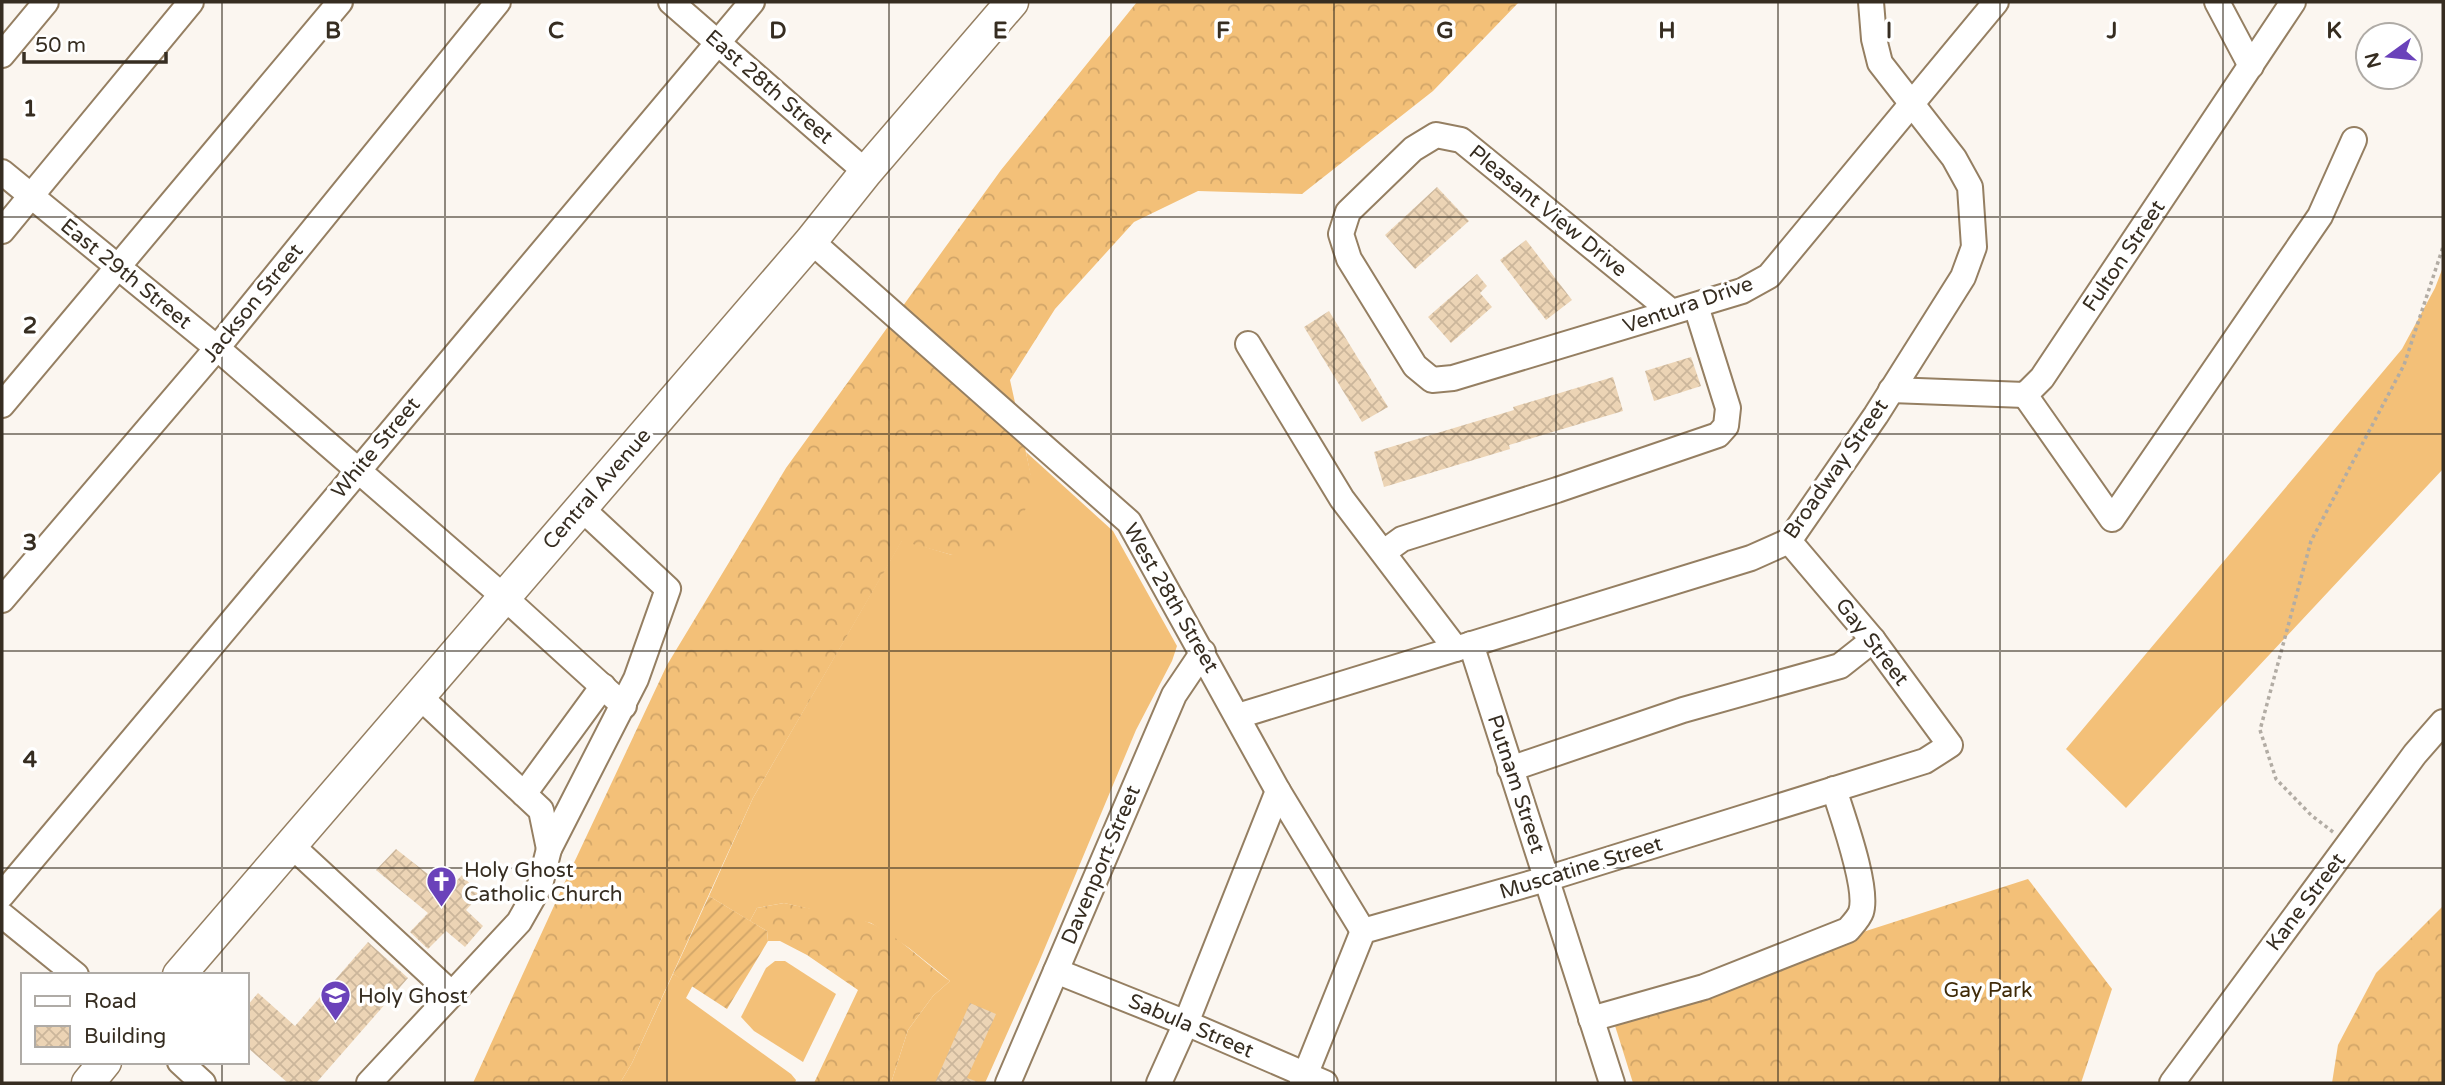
<svg xmlns="http://www.w3.org/2000/svg" width="2445" height="1085" viewBox="0 0 2445 1085" font-family="'Varela Round',sans-serif">
<style>
.grass{fill:#f3c078}
.forest{fill:url(#forest-crowns)}
.garden{fill:url(#garden-furrows)}
.building{fill:url(#building-cross-hatch)}
.lines{fill:none;stroke-linecap:round;stroke-linejoin:round}
.minor-casing{stroke:#957f62;stroke-width:28}
.major-casing{stroke:#957f62;stroke-width:35}
.path{stroke:#b2aca4;stroke-width:3.5;stroke-dasharray:3.5 3.5;stroke-linecap:butt}
.minor{stroke:#fff;stroke-width:24}
.major{stroke:#fff;stroke-width:32}
.grid{fill:none;stroke:#362d21;stroke-width:2;stroke-opacity:0.55}
.labels{text-anchor:middle;dominant-baseline:central;stroke-width:7;stroke-linejoin:round;paint-order:stroke}
.street-label{font-size:21px;fill:#362d21;stroke:#fff}
.poi-label{font-size:21px;fill:#362d21;stroke:#fff;text-anchor:start}
.park-label{font-size:21px;fill:#402b09;stroke:#fff}
.grid-label{font-size:23px;text-anchor:middle;font-weight:bold;fill:#362d21;stroke:#fff;stroke-width:7;stroke-linejoin:round;paint-order:stroke}
</style>
<defs>
<pattern id="forest-crowns" width="20" height="18" patternUnits="userSpaceOnUse" patternTransform="scale(1.75)"><rect width="20" height="18" fill="#f3c078"/><path d="M2 6a3 3 0 1 1 6 0M12 15a3 3 0 1 1 6 0" fill="none" stroke="#d1a568"/></pattern>
<pattern id="garden-furrows" width="10" height="10" patternUnits="userSpaceOnUse" patternTransform="scale(1.75)"><rect width="10" height="10" fill="#f3c078"/><path d="M-1 1l2-2M0 10L10 0M9 11l2-2" fill="none" stroke="#d1a568"/></pattern>
<pattern id="building-cross-hatch" width="8" height="8" patternUnits="userSpaceOnUse" patternTransform="scale(1.75)"><rect width="8" height="8" fill="#ecd4b5"/><path d="M0 0l8 8M0 8l8-8" fill="none" stroke="#cbb69b"/></pattern>
</defs>
<rect width="100%" height="100%" fill="#fbf6f0"/>
<g class="grass">
<polygon points="2443,267 2443,469 2126,808 2066,749 2402,349 2435,288"/>
<polygon points="1026,452 1113,531 1177,646 1172,661 1136,730 1039,962 985,1083 891,1083 908,1030 933,996 950,981 909,948 871,923 784,903 757,908 750,921 709,896 753,798 902,540 952,555 1033,489"/>
<polygon points="775,961 785,961 836,994 803,1062 754,1031 741,1017 766,968"/>
<polygon points="673,974 693,985 686,998 791,1074 796,1080 795,1083 620,1083 632,1063"/>
</g>
<g class="forest">
<polygon points="1137,2 1519,2 1433,91 1302,194 1198,191 1134,222 1055,309 1010,380 1034,489 1008,550 952,555 902,541 753,798 632,1063 620,1083 473,1083 564,884 667,665 786,468 1001,170"/>
<polygon points="2028,879 2112,989 2081,1083 1633,1083 1611,1013"/>
<path d="M784 903C809 909 848 914 870 923 897 934 925 964 950 981L933 996 908 1030 891 1083H814L858 990 807 955 780 941H768L767 931 750 921 757 908Z"/>
<polygon points="2443,906 2443,1083 2332,1083 2338,1045 2376,973"/>
</g>
<polygon class="garden" points="709,896 767,931 768,941 727,1009 673,974"/>
<g class="building">
<polygon points="1437,187 1469,221 1415,269 1385,235"/>
<polygon points="1526,240 1572,300 1546,320 1500,260"/>
<polygon points="1477,274 1487,286 1480,293 1492,307 1451,343 1428,317"/>
<polygon points="1329,311 1388,407 1362,422 1304,327"/>
<polygon points="1691,357 1701,386 1654,401 1645,371"/>
<polygon points="1613,377 1623,411 1509,445 1510,449 1384,487 1374,452 1514,410 1513,407"/>
<polygon points="396,849 448,890 462,875 480,895 466,910 483,926 465,947 446,931 428,949 410,932 428,913 376,870"/>
<polygon points="368,942 408,978 316,1083 288,1083 247,1047 247,1006 258,993 295,1026"/>
<polygon points="970,1003 996,1014 967,1078 981,1083 935,1083"/>
</g>
<g class="lines">
<defs>
<g id="minor">
<polyline points="671,2 866,172"/>
<polyline points="2217,2 2251,66"/>
<polyline points="2,55 46,2"/>
<polyline points="2,172 217,348 504,597 624,706"/>
<polyline points="2,231 191,2"/>
<polyline points="811,241 1129,522 1278,791 1363,931"/>
<polyline points="1672,312 1461,140 1436,135 1413,149 1348,212 1341,234 1349,259 1415,366 1432,380 1453,378 1742,291 1769,276 1996,2"/>
<polyline points="1248,344 1342,499 1456,649"/>
<polyline points="1891,390 2025,395 2042,378 2293,2"/>
<polyline points="2025,395 2112,519 2320,216 2354,140"/>
<polyline points="2,405 340,2"/>
<polyline points="1384,552 1402,539 1557,490 1718,435 1726,426 1728,408 1696,306"/>
<polyline points="2,600 217,348 498,2"/>
<polyline points="1471,644 1612,1083"/>
<polyline points="419,696 541,810 549,849"/>
<polyline points="1238,716 1751,558 1789,541 1876,415 1963,277 1974,247 1970,187 1954,158 1880,63 1874,39 1871,2"/>
<polyline points="1510,769 1683,710 1840,666 1873,640"/>
<polyline points="524,794 603,686"/>
<polyline points="291,845 452,994"/>
<polyline points="2,895 752,2"/>
<polyline points="2,915 76,975"/>
<polyline points="1056,971 1186,1023 1325,1083"/>
<path d="M1591 1019 1704 987 1848 930C1852 925 1859 918 1861 912 1869 888 1842 815 1834 789"/>
<polyline points="180,1062 203,1083"/>
<polyline points="369,1083 519,922 540,885 549,849 636,679 668,589 581,508"/>
<polyline points="1008,1083 1174,695 1203,652"/>
<polyline points="1159,1083 1186,1023 1278,791"/>
<polyline points="1302,1083 1363,931 1546,879 1925,761 1950,745 1873,640 1789,541"/>
<polyline points="2172,1083 2415,754 2443,722"/>
</g>
<g id="major">
<polyline points="179,975 811,241 866,172 1012,2"/>
<polyline points="88,1083 105,1062"/>
</g>
</defs>
<use href="#minor" class="minor-casing"/>
<use href="#major" class="major-casing"/>
<polyline class="path" points="2333,832 2311,815 2276,779 2260,730 2311,541 2404,365 2443,247"/>
<use href="#minor" class="minor"/>
<use href="#major" class="major"/>
</g>
<path class="grid" d="M222 2V975M445 2V1083M667 2V1083M889 2V1083M1111 2V1083M1334 2V1083M1556 2V1083M1778 2V1083M2000 2V1083M2223 2V1083M2 217H2443M2 434H2443M2 651H2443M2 868H2443M222 1062V1083"/>
<defs>
<symbol id="church-pin" viewBox="-11 -11 22 30"><path d="M0 17L-7.5 6A9.5 9.5 0 1 1 7.5 6Z" fill="#6a42ba" stroke="#fff"/><path d="M-1.2-6h2.4v3.5h3.3v2.4h-3.3V6h-2.4V-.1h-3.3v-2.4h3.3Z" fill="#fff"/></symbol>
<symbol id="school-pin" viewBox="-11 -11 22 30"><path d="M0 17L-7.5 6A9.5 9.5 0 1 1 7.5 6Z" fill="#6a42ba" stroke="#fff"/><path d="M0-5L7-2L0 1L-7-2ZM-4 1L0 2.5L4 1V4Q0 6-4 4Z" fill="#fff"/></symbol>
</defs>
<g fill-rule="evenodd">
<use href="#church-pin" x="424" y="864" width="35" height="47"/>
<use href="#school-pin" x="318" y="978" width="35" height="47"/>
</g>
<g class="labels">
<g class="street-label">
<text transform="translate(769 87) rotate(41)">East 28th Street</text>
<text transform="translate(1548 211) rotate(39)">Pleasant View Drive</text>
<text transform="translate(2124 256) rotate(-56)">Fulton Street</text>
<text transform="translate(126 274) rotate(39)">East 29th Street</text>
<text transform="translate(253 303) rotate(-51)">Jackson Street</text>
<text transform="translate(1688 305) rotate(-19)">Ventura Drive</text>
<text transform="translate(376 448) rotate(-50)">White Street</text>
<text transform="translate(1836 469) rotate(-55)">Broadway Street</text>
<text transform="translate(597 489) rotate(-49)">Central Avenue</text>
<text transform="translate(1171 598) rotate(60)">West 28th Street</text>
<text transform="translate(1872 642) rotate(52)">Gay Street</text>
<text transform="translate(1516 784) rotate(72)">Putnam Street</text>
<text transform="translate(1101 865) rotate(-67)">Davenport Street</text>
<text transform="translate(1581 868) rotate(-17)">Muscatine Street</text>
<text transform="translate(2306 902) rotate(-53)">Kane Street</text>
<text transform="translate(1191 1026) rotate(23)">Sabula Street</text>
</g>
<g class="poi-label">
<text x="464" y="870">Holy Ghost<tspan x="464" dy="24">Catholic Church</tspan></text>
<text x="358" y="996">Holy Ghost</text>
</g>
<g class="park-label">
<text x="1988" y="990">Gay Park</text>
</g>
</g>
<g class="grid-label">
<text x="333" y="38">B</text>
<text x="556" y="38">C</text>
<text x="778" y="38">D</text>
<text x="1000" y="38">E</text>
<text x="1223" y="38">F</text>
<text x="1445" y="38">G</text>
<text x="1667" y="38">H</text>
<text x="1889" y="38">I</text>
<text x="2112" y="38">J</text>
<text x="2334" y="38">K</text>
<text x="30" y="116">1</text>
<text x="30" y="333">2</text>
<text x="30" y="550">3</text>
<text x="30" y="767">4</text>
</g>
<rect width="2445" height="1085" fill="none" stroke="#362d21" stroke-width="7"/>
<rect x="21" y="973" width="228" height="91" fill="#ffffff" stroke="#afaba6" stroke-width="2"/>
<rect x="35" y="996" width="35" height="10" fill="#ffffff" stroke="#afaba6" stroke-width="2"/>
<text x="84" y="1008" font-size="21" fill="#362d21">Road</text>
<rect x="35" y="1026" width="35" height="21" fill="url(#building-cross-hatch)" stroke="#afaba6" stroke-width="2"/>
<text x="84" y="1043" font-size="21" fill="#362d21">Building</text>
<g transform="translate(2389 56) rotate(255)"><circle r="33" fill="#ffffff" stroke="#afaba6" stroke-width="2"/>
<path d="M0-5L12 26L0 18L-12 26Z" fill="#6a42ba"/>
<text y="-10" font-size="19" font-weight="bold" text-anchor="middle" fill="#362d21">N</text>
</g>
<path d="M24 52v10h142v-10" fill="none" stroke="#362d21" stroke-width="3.5"/>
<text x="35" y="52" font-size="21" fill="#362d21" stroke="#ffffff" stroke-width="5" paint-order="stroke">50 m</text>
</svg>
